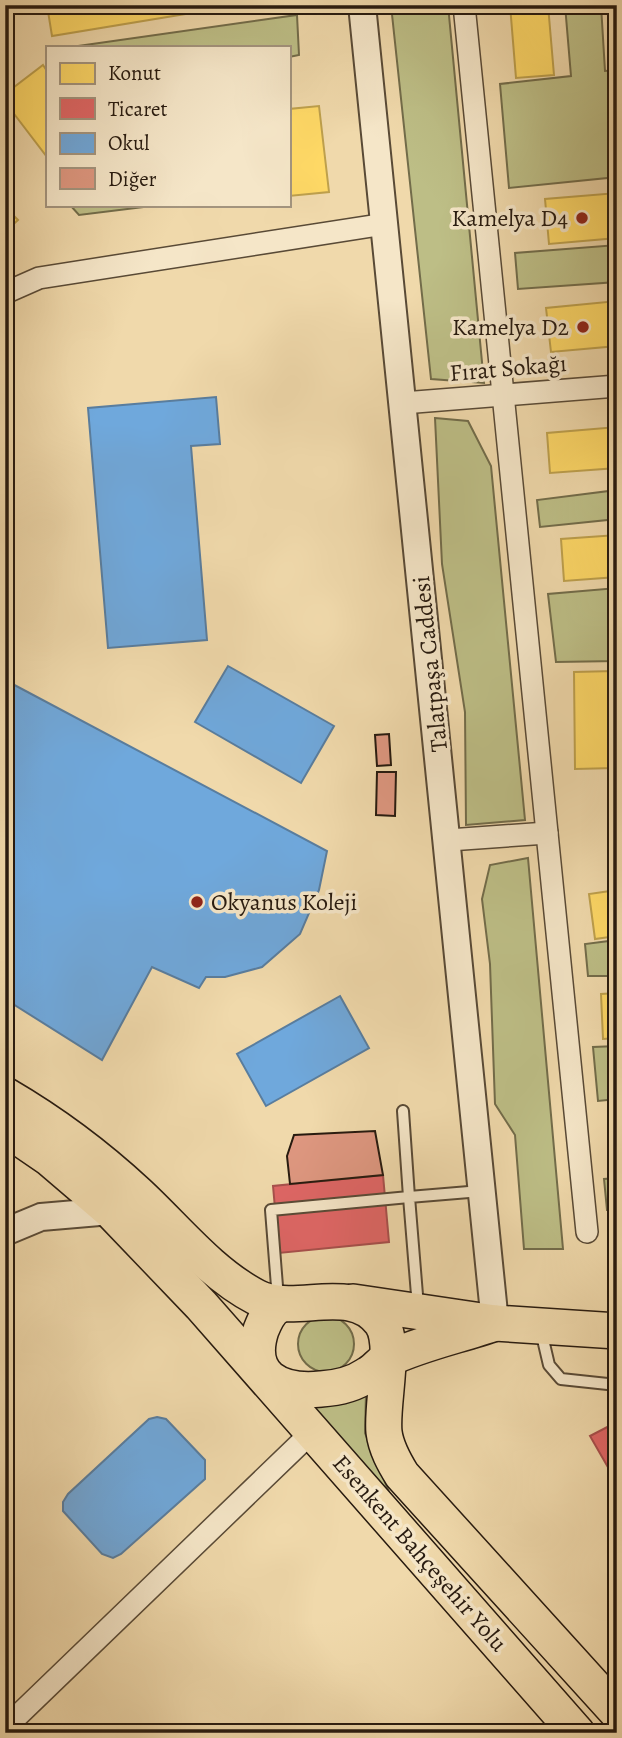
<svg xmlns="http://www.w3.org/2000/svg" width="622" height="1738" viewBox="0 0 622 1738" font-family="Alegreya,serif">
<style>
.green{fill:#bdbe86;stroke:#726c4a;stroke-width:2}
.homes{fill:#ffd966;stroke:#bea04c;stroke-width:2}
.shops{fill:#e06666;stroke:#a84f4c;stroke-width:2}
.schools{fill:#6fa8dc;stroke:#597d9e;stroke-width:2}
.building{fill:#de9780;stroke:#271a0f;stroke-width:2}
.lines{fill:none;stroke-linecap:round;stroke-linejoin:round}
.service-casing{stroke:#594a36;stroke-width:14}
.minor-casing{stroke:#594a36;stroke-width:24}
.tertiary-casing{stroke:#594a36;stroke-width:30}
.primary-casing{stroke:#271a0f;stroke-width:38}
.service{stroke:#f5e6c8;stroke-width:10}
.minor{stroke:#f5e6c8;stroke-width:21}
.tertiary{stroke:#f5e6c8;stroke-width:26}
.primary{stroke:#f0d9ab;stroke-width:35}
.poi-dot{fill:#8f2418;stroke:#f5e6c8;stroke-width:2.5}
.labels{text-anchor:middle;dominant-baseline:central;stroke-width:7;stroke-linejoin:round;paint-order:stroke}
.poi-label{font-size:24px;fill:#271a0f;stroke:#f5e6c8;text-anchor:end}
.street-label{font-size:24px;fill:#271a0f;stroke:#f5e6c8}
</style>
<rect width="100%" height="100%" fill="#f0d9ab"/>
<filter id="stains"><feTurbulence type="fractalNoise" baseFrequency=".00286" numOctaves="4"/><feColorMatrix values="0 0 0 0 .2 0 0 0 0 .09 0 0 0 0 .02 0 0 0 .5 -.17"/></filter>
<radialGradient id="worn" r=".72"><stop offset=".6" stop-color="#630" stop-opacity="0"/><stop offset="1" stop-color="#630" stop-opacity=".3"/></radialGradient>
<g class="green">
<polygon points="391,5 448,5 484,383 431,379"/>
<polygon points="565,5 601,5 605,71 617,70 617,177 509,188 500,84 571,76"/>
<polygon points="297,15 299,55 289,57 289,47 71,47"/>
<polygon points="70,205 160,205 79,215"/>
<polygon points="617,245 617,282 518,289 515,253"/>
<polygon points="435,418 468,421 491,466 525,820 466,825 465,712 442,564"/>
<polygon points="617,490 617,519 540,527 537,500"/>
<polygon points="617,588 617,661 556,662 548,594"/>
<polygon points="528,858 563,1249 524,1249 515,1135 495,1104 490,964 482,899 490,865"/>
<polygon points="617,940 617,976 588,976 585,944"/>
<polygon points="617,1046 617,1099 598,1101 593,1047"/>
<polygon points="617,1178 617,1209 607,1210 604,1179"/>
<circle cx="326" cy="1344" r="28"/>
<polygon points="366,1393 365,1433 389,1492 299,1400"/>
</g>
<g class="homes">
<polygon points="47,5 240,5 52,36"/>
<polygon points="510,5 548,5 554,75 516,78"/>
<polygon points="612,5 617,5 617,67 613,20"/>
<polygon points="43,65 47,71 47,157 5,102 5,94"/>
<polygon points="319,106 329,192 289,196 289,109"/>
<polygon points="617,193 617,238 549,244 545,199"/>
<polygon points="5,207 18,220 5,232"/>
<polygon points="617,301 617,346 551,352 546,308"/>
<polygon points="617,427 617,468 550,473 547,433"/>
<polygon points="617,535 617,577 564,581 561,539"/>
<polygon points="614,671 615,768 575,769 574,672"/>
<polygon points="617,890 617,936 595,939 589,894"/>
<polygon points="617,993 617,1038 603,1039 601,994"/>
<polygon points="617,1123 617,1167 614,1168 610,1124"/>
<polygon points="617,1225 617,1270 614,1270 609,1226"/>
</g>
<g class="shops">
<polygon points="383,1175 389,1242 279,1253 273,1186"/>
<polygon points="617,1422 617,1483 590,1436"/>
</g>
<g class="schools">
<polygon points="216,397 220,444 191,446 207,640 108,648 88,408"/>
<polygon points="228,666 334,726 301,783 195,722"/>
<polygon points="5,680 327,851 319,890 300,934 262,967 225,977 206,977 199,988 152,967 102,1060 5,999"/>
<polygon points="340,996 369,1048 266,1106 237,1054"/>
<polygon points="157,1417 166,1419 205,1460 205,1479 121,1554 113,1558 102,1554 63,1511 63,1502 68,1494 149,1419"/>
</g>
<g class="building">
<polygon points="389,734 391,765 377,766 375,735"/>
<polygon points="377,772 396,772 395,816 376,815"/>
<polygon points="375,1131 383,1175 290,1184 287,1156 294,1135"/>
</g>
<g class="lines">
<defs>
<g id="service">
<polyline points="278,1299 271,1210 409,1197 403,1111"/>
<polyline points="418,1307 409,1197 481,1191"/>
<polyline points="541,1331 549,1365 561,1379 617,1385"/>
</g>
<g id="minor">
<polyline points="464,5 587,1232"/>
<polyline points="5,293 39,278 385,224"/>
<polyline points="403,403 617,386"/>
<polyline points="449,840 547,833"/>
<polyline points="5,1728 312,1432"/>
</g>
<g id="tertiary">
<polyline points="362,5 495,1323"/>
<polyline points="5,1232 41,1217 111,1211"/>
</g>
<g id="primary">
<path d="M5 1095C53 1123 96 1155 137 1193 175 1228 210 1273 256 1297 295 1317 351 1282 381 1322 397 1344 381 1403 384 1432 386 1448 394 1462 402 1475L617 1712"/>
<polyline points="5,1128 49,1158 111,1211 201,1305 577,1733"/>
<polyline points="353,1302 495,1323 617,1331"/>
<path d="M279 1305C269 1310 265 1320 261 1330 246 1377 280 1393 321 1389 337 1388 354 1384 367 1375 375 1371 380 1363 388 1359 421 1343 461 1335 495 1323"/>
</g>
</defs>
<use href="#service" class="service-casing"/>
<use href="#minor" class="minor-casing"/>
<use href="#tertiary" class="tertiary-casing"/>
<use href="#primary" class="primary-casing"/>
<use href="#service" class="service"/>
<use href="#minor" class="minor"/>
<use href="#tertiary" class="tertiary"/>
<use href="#primary" class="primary"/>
</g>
<g class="poi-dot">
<circle cx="582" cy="218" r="7"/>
<circle cx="583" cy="327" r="7"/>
<circle cx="197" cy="902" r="7"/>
</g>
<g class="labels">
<g class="poi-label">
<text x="568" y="218">Kamelya D4</text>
<text x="569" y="327">Kamelya D2</text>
<text x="211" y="902" text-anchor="start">Okyanus Koleji</text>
</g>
<g class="street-label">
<text transform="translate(508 368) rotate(-5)">Fırat Sokağı</text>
<text transform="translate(430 664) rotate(-96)">Talatpaşa Caddesi</text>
<text transform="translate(420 1553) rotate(49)">Esenkent Bahçeşehir Yolu</text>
</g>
</g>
<rect width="622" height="1738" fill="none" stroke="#f0d9ab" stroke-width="28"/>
<rect x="7" y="7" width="608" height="1724" fill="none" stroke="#271a0f" stroke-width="3.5"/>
<rect x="14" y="14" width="594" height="1710" fill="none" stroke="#271a0f" stroke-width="2"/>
<rect x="46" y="46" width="245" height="161" fill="#f5e6c8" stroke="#a3947e" stroke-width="2"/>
<rect x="60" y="63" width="35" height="21" fill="#ffd966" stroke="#a3947e" stroke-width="2"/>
<text x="108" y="80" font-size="21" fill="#271a0f">Konut</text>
<rect x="60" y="98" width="35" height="21" fill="#e06666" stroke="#a3947e" stroke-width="2"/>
<text x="108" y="116" font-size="21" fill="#271a0f">Ticaret</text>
<rect x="60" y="133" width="35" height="21" fill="#6fa8dc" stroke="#a3947e" stroke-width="2"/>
<text x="108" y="150" font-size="21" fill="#271a0f">Okul</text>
<rect x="60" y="168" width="35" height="21" fill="#de9780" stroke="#a3947e" stroke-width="2"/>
<text x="108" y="186" font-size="21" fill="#271a0f">Diğer</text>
<rect width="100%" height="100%" filter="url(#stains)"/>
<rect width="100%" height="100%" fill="url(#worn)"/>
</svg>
